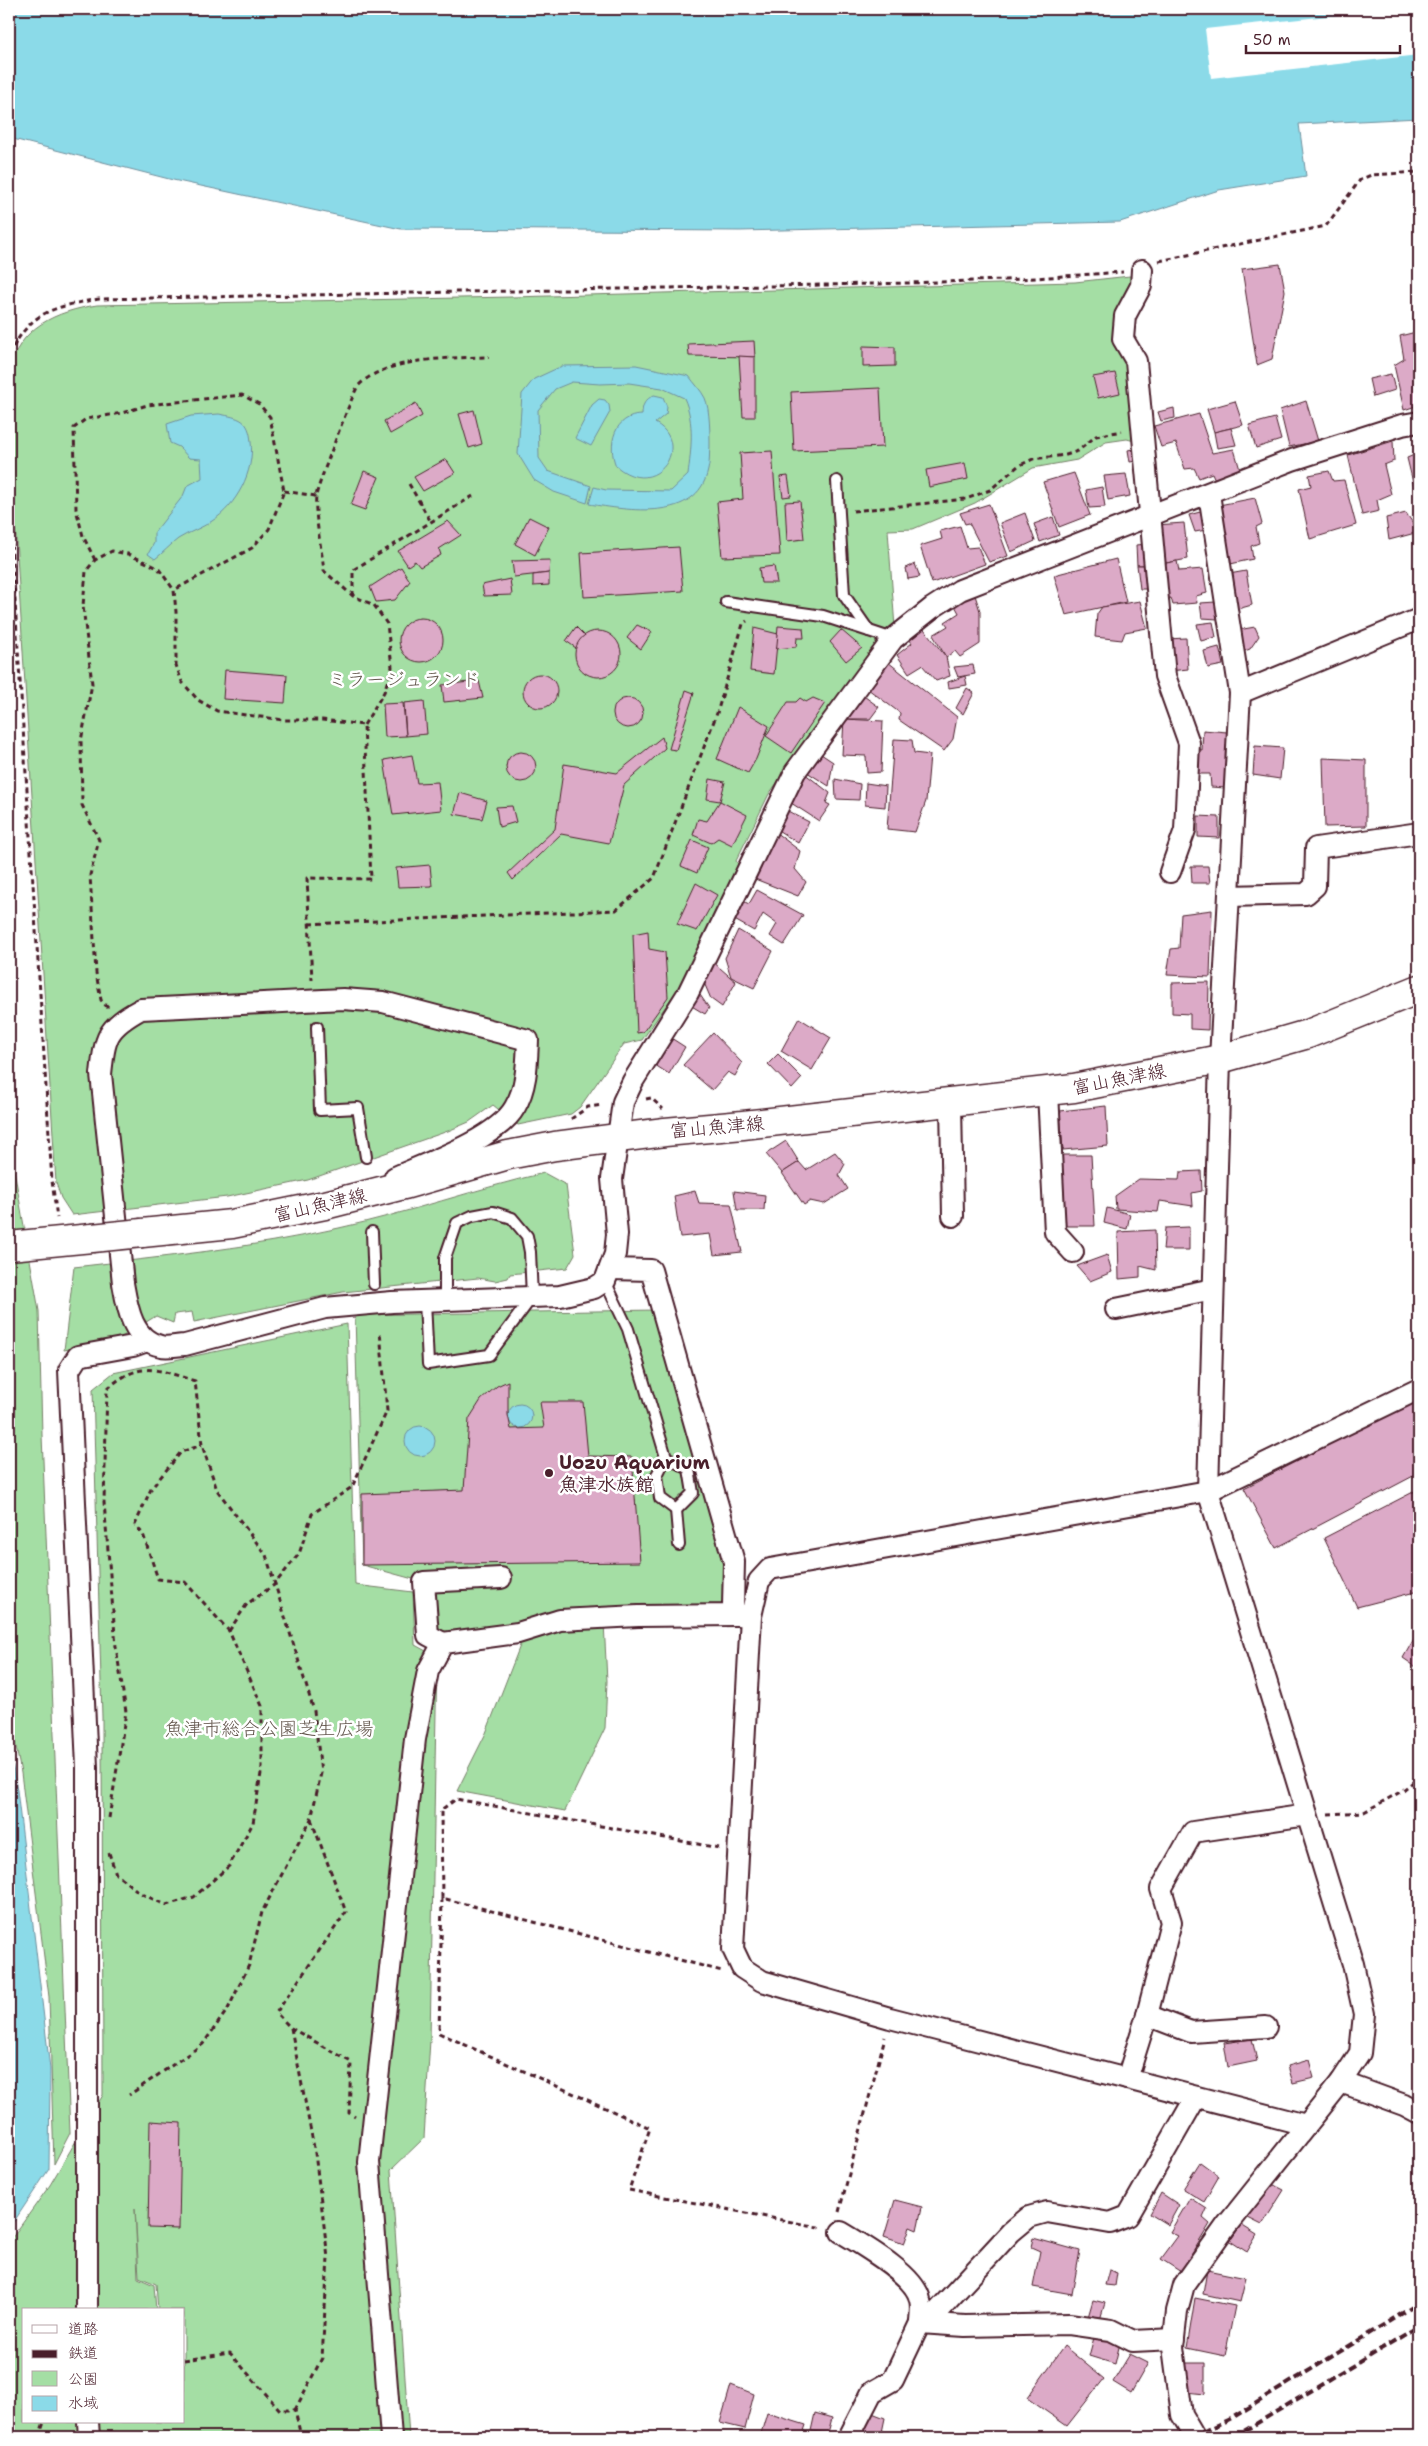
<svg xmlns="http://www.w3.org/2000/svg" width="1428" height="2446" viewBox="0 0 1428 2446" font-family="'Shantell Sans','Klee One',sans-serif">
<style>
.green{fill:#a4dea4;stroke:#777e68;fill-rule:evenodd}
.water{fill:#8bdae8;stroke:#718f9c}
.pier{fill:#fff}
.building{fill:#dcaac7;stroke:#4a1f2b}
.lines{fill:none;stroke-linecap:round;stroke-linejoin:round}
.service-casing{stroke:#4a1f2b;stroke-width:14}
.minor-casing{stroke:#4a1f2b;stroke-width:24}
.primary-casing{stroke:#4a1f2b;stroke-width:31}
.path{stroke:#4a1f2b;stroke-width:3;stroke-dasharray:5 4;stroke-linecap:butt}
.service{stroke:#fff;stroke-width:10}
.minor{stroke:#fff;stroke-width:20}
.primary{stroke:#fff;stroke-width:28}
.rail{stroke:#4a1f2b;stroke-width:4;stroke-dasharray:8 4;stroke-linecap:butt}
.primary-bridge-casing{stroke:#4a1f2b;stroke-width:31;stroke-linecap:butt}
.primary-bridge{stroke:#fff;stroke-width:28}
.poi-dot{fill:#4a1f2b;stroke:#fff;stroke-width:2}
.labels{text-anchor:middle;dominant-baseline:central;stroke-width:5;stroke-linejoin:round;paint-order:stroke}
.park-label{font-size:19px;fill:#65584f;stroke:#fff}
.street-label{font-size:19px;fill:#4a1f2b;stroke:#fff}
.poi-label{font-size:19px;font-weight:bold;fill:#4a1f2b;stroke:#fff;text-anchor:start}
</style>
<rect width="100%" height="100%" fill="#fff"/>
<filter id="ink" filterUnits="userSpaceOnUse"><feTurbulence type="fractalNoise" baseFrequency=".02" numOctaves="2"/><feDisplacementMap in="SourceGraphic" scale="10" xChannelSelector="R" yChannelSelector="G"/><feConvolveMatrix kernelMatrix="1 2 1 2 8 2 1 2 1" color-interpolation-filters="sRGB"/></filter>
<g filter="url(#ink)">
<g class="green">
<path d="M1130 276 1134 279 1124 349 1138 442 1127 439 1106 442 1077 460 1033 468 975 503 913 529 888 530 895 628 861 666 769 794 736 861 738 864 691 963 677 990 642 1040 624 1044 580 1107 571 1114 518 1125 493 1105 469 1122 448 1131 308 1180 227 1197 72 1215 61 1198 56 1183 9 426C9 409 6 388 9 372 18 327 57 311 97 305L512 297 1075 282Z"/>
<polygon points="9,1119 12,1158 39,1311 42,1435 70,2133 54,2164 49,1997 21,1773 9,1711"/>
<path d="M544 1173 566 1185 575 1254 567 1268 510 1274 508 1278 495 1281 478 1278 343 1292 194 1322 192 1312 175 1314 173 1323 156 1316 115 1341 64 1350 74 1267C163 1257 251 1248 339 1228 408 1213 475 1189 544 1173Z"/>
<polygon points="656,1310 736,1615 607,1614 443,1643 424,1582 362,1565 355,1315"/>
<path d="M347 1324 355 1585 413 1592 415 1645 437 1657 430 2040 424 2138 391 2170 409 2437H9V2242L50 2185 103 2095 102 1717 93 1389 113 1373ZM135 2208 139 2277 156 2284 158 2310H184V2422H24V2310H156L154 2285 138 2278Z"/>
<polygon points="604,1622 607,1681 605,1728 565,1811 457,1791 486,1733 521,1643 560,1627"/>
</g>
<g class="water">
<polygon points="9,9 1419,9 1419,118 1299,124 1306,176 1219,190 1120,222 740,231 401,229 173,180 9,138"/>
<path d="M636 365 689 376C694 383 701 390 705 398 710 409 710 435 710 447 709 455 710 463 708 470 697 523 627 510 589 504L594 487 606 490 671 491 688 475C691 450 695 422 684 398L662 388 629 383 600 384 572 382 555 389 538 410 539 458 548 471 591 486 587 503 554 492 534 480 518 454 522 394 534 379 562 366Z"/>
<path d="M654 395 663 397 667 407 666 414 655 423C693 443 657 501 616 466 607 445 614 415 642 415 642 404 645 400 654 395Z"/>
<polygon points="599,399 605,400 609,405 610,412 591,446 575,438 592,405"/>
<path d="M219 414C240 418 249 419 251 442 255 471 236 506 212 521 202 528 189 532 178 539 170 545 163 553 155 559L148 554 154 543V533L183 496 187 486 202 478 201 459 189 458 179 447 170 443 167 424 191 416Z"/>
<circle cx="520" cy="1416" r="12"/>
<circle cx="420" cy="1441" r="15"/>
<polygon points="9,1746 17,1790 50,2069 49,2169 9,2229"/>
</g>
<polygon class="pier" points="1396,9 1419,9 1419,55 1211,78 1205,29"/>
<g class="building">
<polygon points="1280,264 1285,291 1272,359 1257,365 1242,269"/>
<polygon points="1416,332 1419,348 1419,405 1404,410 1394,365 1404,359 1400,336"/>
<polygon points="754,341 755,357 689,356 688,344"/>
<polygon points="863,346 895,347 895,366 863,367"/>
<polygon points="739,356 755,357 755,417 743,417"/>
<polygon points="1115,373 1120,393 1098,398 1093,377"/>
<polygon points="1391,374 1395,390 1373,397 1369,379"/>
<polygon points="880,388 883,447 794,451 791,392"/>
<polygon points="1235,401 1243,425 1214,432 1207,409"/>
<polygon points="1306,401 1318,441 1289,447 1280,410"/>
<polygon points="416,403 422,416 390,434 384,421"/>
<polygon points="1174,408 1175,418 1161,421 1158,412"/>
<polygon points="474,410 482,444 469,448 459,414"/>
<polygon points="1199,414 1212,453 1234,449 1241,473 1216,482 1212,473 1199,478 1194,468 1185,469 1176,443 1161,447 1154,426"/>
<polygon points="1275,418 1281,440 1256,448 1249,425"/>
<polygon points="1231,428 1236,445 1217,448 1214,432"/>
<polygon points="1393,441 1394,461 1384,465 1391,494 1377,500 1379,511 1362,515 1348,455"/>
<polygon points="1137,448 1136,461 1130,462 1128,450"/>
<polygon points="772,451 780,555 722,557 717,502 743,499 740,453"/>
<polygon points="1419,453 1419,507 1407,458"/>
<polygon points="446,459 455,473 423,491 414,477"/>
<polygon points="965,463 968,479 929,487 926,470"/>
<polygon points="364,471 379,477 365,510 351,505"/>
<polygon points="1329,471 1333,481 1344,480 1356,525 1310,539 1299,489 1311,486 1309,475"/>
<polygon points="1074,473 1090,515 1059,527 1043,482"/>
<polygon points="1126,474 1130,496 1108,500 1104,476"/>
<polygon points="788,476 791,496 783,497 780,477"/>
<polygon points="1102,487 1105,507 1089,508 1086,490"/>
<polygon points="1255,498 1262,524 1256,527 1259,543 1251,546 1253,559 1226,565 1219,505"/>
<polygon points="800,501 804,539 787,541 785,502"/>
<polygon points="989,504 1008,556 989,562 969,523 965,524 960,513"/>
<polygon points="1200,512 1206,530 1195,532 1189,515"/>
<polygon points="1025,513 1035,541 1011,552 1000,523"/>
<polygon points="1406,513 1419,532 1389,540 1386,518"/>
<polygon points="529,517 549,527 535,555 515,544"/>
<polygon points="1053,517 1059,535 1040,542 1034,524"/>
<polygon points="448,521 461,535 439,549 441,555 420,567 415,561 408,566 398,551"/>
<polygon points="1184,523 1188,559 1161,564 1156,525"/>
<polygon points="960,526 967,548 978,547 985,564 932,583 920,546 942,539 940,531"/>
<polygon points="1149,544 1151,565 1137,565 1136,545"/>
<polygon points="679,547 683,591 584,597 581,553"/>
<polygon points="1116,559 1126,602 1066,615 1054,575"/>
<polygon points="550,560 549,573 514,577 512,561"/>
<polygon points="1177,561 1179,571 1203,569 1207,593 1196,596 1197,603 1173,605 1171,598 1163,600 1161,564"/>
<polygon points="915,564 920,577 908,579 906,568"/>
<polygon points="1137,565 1151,565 1153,589 1140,589"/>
<polygon points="774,566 777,583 761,583 759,568"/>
<polygon points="401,567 410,581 395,600 376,602 370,587"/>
<polygon points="1246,571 1252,605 1234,610 1229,574"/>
<polygon points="549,573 549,585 533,586 533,575"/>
<polygon points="510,579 512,595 484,596 482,585"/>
<polygon points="974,592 980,611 980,644 960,657 955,651 946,657 933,635 948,626 945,622 959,613 953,602"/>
<polygon points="1140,601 1147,628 1125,632 1122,640 1095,637 1097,614 1102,607"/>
<polygon points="1216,602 1218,619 1202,618 1200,603"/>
<circle cx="421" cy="640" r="22"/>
<polygon points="1213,622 1216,637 1201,641 1197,624"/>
<polygon points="637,625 652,632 641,649 627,638"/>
<polygon points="778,626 803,628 804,638 797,638 796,647 776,649"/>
<polygon points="576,627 585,636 576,648 566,641"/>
<polygon points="1255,627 1259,636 1250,649 1242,652 1238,630"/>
<polygon points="754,628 778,634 774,674 750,671"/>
<polygon points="924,629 946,657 950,676 936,681 922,665 909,673 897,655 912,643 909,639"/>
<polygon points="841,630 862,648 846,661 830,642"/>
<circle cx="598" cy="654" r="23"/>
<polygon points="1186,638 1188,669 1170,671 1167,639"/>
<polygon points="1219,647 1223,665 1208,668 1204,651"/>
<polygon points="888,662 957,717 953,739 944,751 899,720 900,713 868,689"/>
<polygon points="973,665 975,674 958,677 954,667"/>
<polygon points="225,670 287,675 285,703 223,699"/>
<circle cx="540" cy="691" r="17"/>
<polygon points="965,676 967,685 949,688 948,682"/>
<polygon points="479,681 483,698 444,702 442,685"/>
<polygon points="967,688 974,693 963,714 956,708"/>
<polygon points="686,690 694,693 676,750 669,749"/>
<polygon points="861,694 879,707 870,719 844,719"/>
<polygon points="800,698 806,702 813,698 825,703 791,753 766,736 788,702 796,702"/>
<circle cx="628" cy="713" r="15"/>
<polygon points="424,701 427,734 406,736 404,703"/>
<polygon points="403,703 406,736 385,737 383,704"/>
<polygon points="738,707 769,726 756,759 748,773 717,759"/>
<polygon points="844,719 883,721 881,772 867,773 866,756 842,755"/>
<polygon points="1203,730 1227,732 1225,788 1211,787 1210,774 1196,774 1197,749 1202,750"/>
<polygon points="662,737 665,748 624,785 609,843 561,834 513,880 508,873 555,829 564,764 617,773"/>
<polygon points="894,739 912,740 914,753 930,755 926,801 915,832 887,829"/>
<polygon points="1255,746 1283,748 1280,779 1253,775"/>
<circle cx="521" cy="767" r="15"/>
<polygon points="818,752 833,762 829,786 807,772"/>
<polygon points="412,755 417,783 438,782 441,810 393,815 384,760"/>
<polygon points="1323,758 1366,760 1366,826 1325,827"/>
<polygon points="804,773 830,793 826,803 830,805 819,821 788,801"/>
<polygon points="710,779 725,782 720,801 707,799"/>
<polygon points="835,779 860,784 859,800 836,799"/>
<polygon points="866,783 886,786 885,807 865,805"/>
<polygon points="460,793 487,801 482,819 454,814"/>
<polygon points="720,801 747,815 732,845 718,838 711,843 693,835 698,819 707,821"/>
<polygon points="512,806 516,822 499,827 496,807"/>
<polygon points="782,808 809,822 798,843 773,827"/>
<polygon points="1198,816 1219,817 1219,838 1198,837"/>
<polygon points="775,832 800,851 795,869 806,882 798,896 755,879"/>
<polygon points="692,840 708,847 697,873 681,866"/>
<polygon points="430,865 432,886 398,887 396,868"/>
<polygon points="1191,866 1208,866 1210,883 1192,883"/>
<polygon points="696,883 717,895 697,931 677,924"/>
<polygon points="757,890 803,915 784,945 770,936 777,924 763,914 754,931 731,918 741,900 749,904"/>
<polygon points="1212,910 1210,977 1167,975 1171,949 1179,948 1181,914"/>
<polygon points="738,930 773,951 754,988 731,977 725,958"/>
<polygon points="648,931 649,949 665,952 668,997 643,1032 637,1033 633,934"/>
<polygon points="712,961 736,982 722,1007 711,999 702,978"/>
<polygon points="1209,982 1208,1030 1190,1029 1190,1014 1172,1013 1172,983"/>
<polygon points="698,992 709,1008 705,1014 690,1005"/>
<polygon points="799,1018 831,1038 812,1070 781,1051"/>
<polygon points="713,1033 742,1063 735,1076 728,1072 712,1090 683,1065"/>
<polygon points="671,1038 685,1047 669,1074 655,1065"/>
<polygon points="778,1054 802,1078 792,1089 768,1064"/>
<polygon points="1106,1106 1108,1146 1063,1150 1060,1111"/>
<polygon points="786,1141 799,1162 782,1173 766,1154"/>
<polygon points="835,1152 845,1164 839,1175 848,1189 824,1204 810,1201 804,1205 782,1173 799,1162 806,1170"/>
<polygon points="1061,1155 1091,1155 1095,1226 1065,1226"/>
<polygon points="1201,1171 1202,1191 1192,1193 1193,1206 1160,1201 1158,1212 1116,1209 1115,1196 1139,1179 1179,1180 1180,1172"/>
<polygon points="695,1191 699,1203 731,1204 742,1252 714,1255 710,1234 680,1237 674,1196"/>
<polygon points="734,1191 765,1195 764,1210 737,1210"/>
<polygon points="1107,1208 1130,1214 1127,1229 1104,1223"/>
<polygon points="1189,1227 1189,1250 1163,1250 1165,1228"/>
<polygon points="1155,1230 1156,1270 1140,1266 1140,1277 1119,1279 1118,1232"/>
<polygon points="1107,1255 1112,1272 1090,1281 1077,1266"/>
<polygon points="508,1381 508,1415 511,1429 544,1428 540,1402 583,1402 588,1456 632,1457 640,1562 362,1565 362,1494 464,1490 469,1419 481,1400 497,1386"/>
<polygon points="1419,1399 1419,1473 1276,1548 1244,1488"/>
<polygon points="1419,1489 1419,1591 1357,1607 1324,1538"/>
<polygon points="1419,1630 1419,1669 1403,1658"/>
<polygon points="1252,2039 1257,2061 1228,2067 1224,2043"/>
<polygon points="1309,2060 1314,2078 1293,2083 1288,2066"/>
<polygon points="150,2121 181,2123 179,2229 148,2228"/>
<polygon points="1200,2162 1219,2176 1204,2202 1183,2189"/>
<polygon points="1268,2182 1284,2190 1262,2225 1246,2217"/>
<polygon points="1161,2193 1179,2205 1168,2225 1150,2214"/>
<polygon points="1190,2198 1207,2209 1203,2218 1210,2224 1181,2272 1161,2259 1178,2236 1170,2232"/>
<polygon points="895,2200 922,2207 917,2230 910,2227 904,2244 884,2237"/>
<polygon points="1241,2225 1257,2235 1247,2252 1230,2241"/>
<polygon points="1033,2238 1080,2251 1072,2294 1033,2287 1040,2251 1031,2247"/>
<polygon points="1109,2270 1117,2273 1115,2286 1105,2285"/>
<polygon points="1207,2270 1246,2278 1240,2302 1203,2294"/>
<polygon points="1195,2298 1235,2306 1225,2356 1187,2348"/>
<polygon points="1093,2300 1105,2303 1099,2323 1088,2317"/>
<polygon points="1095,2334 1120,2343 1115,2364 1089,2356"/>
<polygon points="1064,2346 1104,2379 1067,2426 1027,2398"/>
<polygon points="1130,2354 1148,2363 1131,2393 1113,2382"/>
<polygon points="1186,2363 1205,2363 1205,2394 1186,2392"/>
<polygon points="731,2385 754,2394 745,2429 720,2423"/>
<polygon points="867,2411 885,2418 881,2437 861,2437"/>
<polygon points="767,2413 806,2425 802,2437 760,2437"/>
<polygon points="815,2413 832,2418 828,2433 811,2431"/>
</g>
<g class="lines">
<defs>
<g id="service">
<polyline points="837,481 844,595 869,631 893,639"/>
<polyline points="726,602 823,616 869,631"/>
<polyline points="317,1027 320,1110 358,1108 366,1157"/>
<polyline points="372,1232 374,1284"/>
<polyline points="605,1281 628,1329 666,1457 657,1475 660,1498 676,1510 693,1493 689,1469 666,1457"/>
<polyline points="425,1301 428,1364 489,1355 532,1297 530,1252 527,1236 512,1218 493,1212 472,1216 457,1223 445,1258 445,1301"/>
<polyline points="676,1510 679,1545"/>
</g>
<g id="minor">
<polyline points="1142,270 1141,286 1125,316 1123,339 1136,361 1165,676 1189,743 1185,830 1170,872"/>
<polyline points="1240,693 1419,619"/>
<polyline points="1229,896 1306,894 1315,886 1316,848 1419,833"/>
<polyline points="1048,1092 1055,1232 1073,1252"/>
<polyline points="951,1103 953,1216"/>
<path d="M395 1177C428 1163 498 1138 515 1107 527 1087 527 1062 528 1040L383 1002 343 999 141 1009C106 1028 105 1037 101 1074L123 1283C127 1306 132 1341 161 1346 168 1348 177 1345 185 1345L325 1308 392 1302 560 1296 594 1288 605 1281 615 1254 617 1234 612 1179 623 1102 633 1081 688 993 795 772 893 639 932 608 960 590 1292 460 1402 425 1419 422"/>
<polyline points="1116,1309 1213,1289"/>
<polyline points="738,1615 751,1616 759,1581 770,1569 1208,1491 1419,1389"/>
<polyline points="751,1616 733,1949 742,1968 762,1981 890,2018 1306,2125"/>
<polyline points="443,1643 428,1635 424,1582 501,1578"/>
<polyline points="1147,2015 1171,1922 1161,1889 1193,1832 1307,1815"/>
<polyline points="1127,2079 1147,2015 1191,2032 1266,2027"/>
<polyline points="1341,2082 1404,2105 1419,2113"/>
<path d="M841 2232C862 2245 916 2275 920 2300 922 2307 920 2316 920 2323L965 2326 1069 2324 1111 2330 1133 2341 1174 2339"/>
<polyline points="87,2310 87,1767 69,1370 78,1356 133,1346 147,1341"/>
<polyline points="88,2422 89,2437"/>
<polyline points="391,2437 369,2162 415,1739 428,1671 443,1643 518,1633 560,1620 638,1616 736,1615 733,1606 734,1562 651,1270 610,1269"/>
<polyline points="849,2437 872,2392 893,2380 920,2323 935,2314 1011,2232 1029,2217 1047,2212 1110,2223 1128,2216 1196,2097"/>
<polyline points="1195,2437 1182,2415 1173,2347 1177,2311 1184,2285 1226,2226 1341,2082 1360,2053 1364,2014 1353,1964 1208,1491 1220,1059 1240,693 1209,494"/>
</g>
<g id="primary">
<polyline points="142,1233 232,1224 325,1205 404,1185 508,1155 555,1146 665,1132 743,1125 1074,1088 1220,1059 1308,1034 1419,989"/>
<polyline points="9,1246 92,1238"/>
</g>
</defs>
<use href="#service" class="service-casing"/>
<use href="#minor" class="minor-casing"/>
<use href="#primary" class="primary-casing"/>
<g class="path">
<polyline points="1159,261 1326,226 1360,180 1371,175 1419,172"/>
<path d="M9 355C31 310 54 307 99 299L874 284 1005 280 1123 272"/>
<polyline points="409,484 431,522"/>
<polyline points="284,491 316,496"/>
<polyline points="9,508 52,1181 57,1218"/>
<polyline points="853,511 966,499 990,490 1018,466 1033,459 1066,455 1078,451 1096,436 1122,431"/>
<polyline points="95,560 83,536 76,509 74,428 86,419 122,413 147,405 242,395 259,404 270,417 284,491 269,529 252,548 174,590"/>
<polyline points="353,596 353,570 473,496"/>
<path d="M364 725 384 692 392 667 387 624 374 605 353 596 324 571C322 551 314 514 316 496 317 487 354 390 358 386 386 357 452 358 489 357"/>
<polyline points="309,924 616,910 654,878 717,713 743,624 747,621"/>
<polyline points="108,1008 101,1000 96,973 90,875 99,840 82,805 81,741 92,684 83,606 86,571 95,560 112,551 128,554 158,568 174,590 176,612 176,665 182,682 198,700 217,711 283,720 322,720 364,725 371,879 307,878 312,980"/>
<polyline points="646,1099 651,1098 663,1109"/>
<polyline points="571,1119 588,1107 603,1105"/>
<polyline points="229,1631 247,1604 274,1585 299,1554 312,1514 352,1487 387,1411 380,1331"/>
<polyline points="1328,1814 1364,1812 1402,1791 1419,1777"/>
<path d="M109 1818 126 1712 116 1647 104 1502 107 1389C140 1360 156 1369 195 1381L202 1445 217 1490 266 1555 314 1711 321 1773 311 1819 262 1912 249 1965 228 2009 203 2044 129 2095"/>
<polyline points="311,1819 346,1912 276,2013 291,2028 351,2062 349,2113 355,2117"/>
<polyline points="719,1848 456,1799 441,1810 442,1898 722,1971"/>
<polyline points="109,1853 116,1874 140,1893 166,1905 194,1897 229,1866 253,1823 262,1767 262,1706 229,1631 185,1582 158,1579 143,1534 135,1525 151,1489 181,1452 202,1445"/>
<polyline points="442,1898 439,2033 650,2128 629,2190 823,2228"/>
<polyline points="291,2028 315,2153 328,2258 322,2358 295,2410"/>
<polyline points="839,2212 885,2037"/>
<polyline points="184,2360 230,2353 280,2410 295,2410 301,2437"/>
<polyline points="39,2437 44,2422"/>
</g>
<use href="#service" class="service"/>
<use href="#minor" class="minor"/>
<use href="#primary" class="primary"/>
<g class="rail">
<polyline points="1191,2437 1232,2418 1419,2303"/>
<polyline points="1234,2437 1419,2326"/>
<polyline points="1413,2437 1419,2435"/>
</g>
<defs>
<polyline id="primary-bridge" points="92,1238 142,1233"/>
</defs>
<use href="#primary-bridge" class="primary-bridge-casing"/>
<use href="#primary-bridge" class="primary-bridge"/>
</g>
</g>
<circle class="poi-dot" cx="549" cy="1473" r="5"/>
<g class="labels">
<g class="park-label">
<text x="404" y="679">ミラージュランド</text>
<text x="269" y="1728">魚津市総合公園芝生広場</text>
</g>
<g class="street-label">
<text transform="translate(1119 1079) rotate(-11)">富山魚津線</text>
<text transform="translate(717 1127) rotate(-5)">富山魚津線</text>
<text transform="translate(320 1205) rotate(-13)">富山魚津線</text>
</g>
<g class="poi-label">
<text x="559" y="1462">Uozu Aquarium<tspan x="559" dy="22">魚津水族館</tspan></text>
</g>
</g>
<rect width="1428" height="2446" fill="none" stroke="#fff" stroke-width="30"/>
<rect x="15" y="15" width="1398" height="2416" fill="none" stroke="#4a1f2b" stroke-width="2" filter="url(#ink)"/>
<rect x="22" y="2308" width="162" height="115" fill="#ffffff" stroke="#b7a5aa"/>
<rect x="32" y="2325" width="25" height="8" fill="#ffffff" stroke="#b7a5aa"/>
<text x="68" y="2334" font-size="15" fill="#4a1f2b">道路</text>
<rect x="32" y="2350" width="25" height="8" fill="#4a1f2b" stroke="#b7a5aa"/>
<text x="68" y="2358" font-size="15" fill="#4a1f2b">鉄道</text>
<rect x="32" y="2371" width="25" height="15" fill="#a4dea4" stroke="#b7a5aa"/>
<text x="68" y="2384" font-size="15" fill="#4a1f2b">公園</text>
<rect x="32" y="2396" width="25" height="15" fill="#8bdae8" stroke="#b7a5aa"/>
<text x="68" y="2408" font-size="15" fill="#4a1f2b">水域</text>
<path d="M1246 45v8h154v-8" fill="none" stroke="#4a1f2b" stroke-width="2.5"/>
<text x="1253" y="45" font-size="15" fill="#4a1f2b" stroke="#ffffff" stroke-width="4" paint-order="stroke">50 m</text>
</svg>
